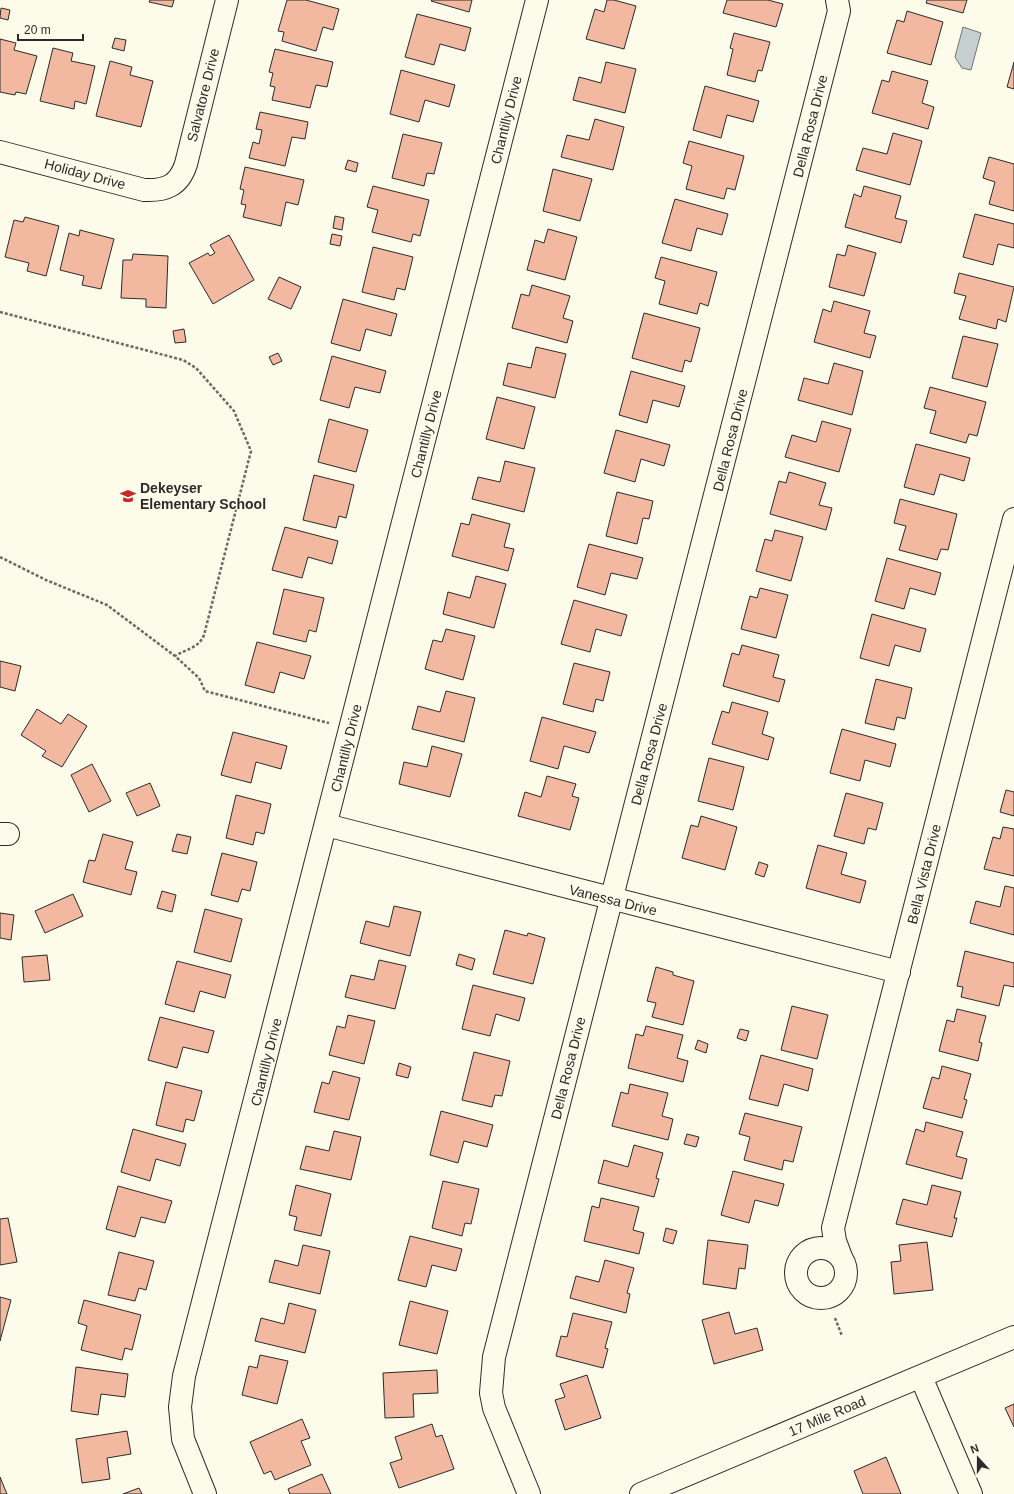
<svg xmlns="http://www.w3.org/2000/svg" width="1014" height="1494" viewBox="0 0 1014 1494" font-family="Helvetica,sans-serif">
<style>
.water{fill:#c7d0d0;stroke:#74746e}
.building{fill:#f2b8a0;stroke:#2b2b2b}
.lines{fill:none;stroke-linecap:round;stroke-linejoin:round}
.minor-casing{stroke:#2b2b2b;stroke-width:24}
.path{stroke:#6a6964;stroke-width:2.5;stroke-dasharray:3 2;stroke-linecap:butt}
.minor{stroke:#fdfbea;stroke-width:22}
.labels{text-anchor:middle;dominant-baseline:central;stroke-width:3;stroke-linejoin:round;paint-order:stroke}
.street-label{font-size:14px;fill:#2b2b2b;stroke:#fdfbea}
.poi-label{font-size:14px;font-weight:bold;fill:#2b2b2b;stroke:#fdfbea;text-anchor:start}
</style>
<rect width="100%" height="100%" fill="#fdfbea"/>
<polygon class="water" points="963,27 981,33 971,70 962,68 955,57"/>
<g class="building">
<polygon points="150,0 174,0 172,7 149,2"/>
<polygon points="287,0 306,0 339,9 333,30 323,27 316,51 282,41 284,32 278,31"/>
<polygon points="432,0 472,0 469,12 431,1"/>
<polygon points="607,0 614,0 636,6 624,49 586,39 595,9 604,12"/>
<polygon points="727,0 768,0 783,4 776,27 723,13"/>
<polygon points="927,0 967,0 963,13 926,3"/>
<polygon points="1,8 10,10 8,20 0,18"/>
<polygon points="907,11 943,22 931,65 887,53 897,20 904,22"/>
<polygon points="417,14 471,28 465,51 440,44 434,65 405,57"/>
<polygon points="734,33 770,42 762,71 758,70 755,82 727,75 733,49 730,48"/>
<polygon points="115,38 126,40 124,51 112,48"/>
<polygon points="0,39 16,43 14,50 37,56 26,94 16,92 15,95 0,92"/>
<polygon points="53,48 73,53 71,61 95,66 86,104 75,101 74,109 40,101"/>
<polygon points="275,49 333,62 327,87 316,85 310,108 272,100 275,87 270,86 273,73 269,72"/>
<polygon points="110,61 132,67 130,75 153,81 141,127 96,116"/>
<polygon points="606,62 636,69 625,113 573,100 579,77 601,83"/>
<polygon points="1014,62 1014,89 1007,87"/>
<polygon points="401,70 455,85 449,107 425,100 419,122 390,114"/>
<polygon points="892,71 928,81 922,103 934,107 928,129 872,113 882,80 889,82"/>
<polygon points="705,86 759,101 753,122 727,115 721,138 693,130"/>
<polygon points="260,112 308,122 305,139 292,137 285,166 249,158 253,142 259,144 262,130 256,129"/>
<polygon points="595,119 624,127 613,170 561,157 567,135 589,140"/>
<polygon points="893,133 922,141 910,185 856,170 863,148 887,154"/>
<polygon points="403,134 442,143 434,174 427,173 424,186 392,178"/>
<polygon points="689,141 744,156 735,190 727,188 724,199 686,189 692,166 683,163"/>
<polygon points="989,157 1014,164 1014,211 989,204 995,182 983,178"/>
<polygon points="348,160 358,163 356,172 345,169"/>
<polygon points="245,167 304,180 298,205 286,202 281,226 243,217 246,205 241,204 244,190 240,189"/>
<polygon points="553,169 592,179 580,221 543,211"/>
<polygon points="373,186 429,200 420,236 413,234 411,242 372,232 378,210 367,207"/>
<polygon points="864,186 901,196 895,218 907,221 901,243 845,227 854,194 861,197"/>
<polygon points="675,199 728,214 722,235 697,228 691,251 662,243"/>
<polygon points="975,214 1014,224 1014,248 998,244 993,265 963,257"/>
<polygon points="335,216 344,218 342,230 333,228"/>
<polygon points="25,217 59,226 46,276 27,271 29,263 5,257 14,220 23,222"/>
<polygon points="548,229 577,237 565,280 527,270 535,240 544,243"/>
<polygon points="80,230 114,239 101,289 82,285 84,276 60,270 69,233 79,236"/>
<polygon points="332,234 342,236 340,246 330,244"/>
<polygon points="229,235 254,280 213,304 189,263 208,253 210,256 215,253 210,245"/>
<polygon points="848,245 876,253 864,296 829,287 837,254 845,256"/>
<polygon points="373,247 413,257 405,290 397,288 394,300 362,292"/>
<polygon points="133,254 168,256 166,308 146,307 146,299 121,298 123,260 132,260"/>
<polygon points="661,257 717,272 708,306 700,303 697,314 659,304 665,281 655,278"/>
<polygon points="959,273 1014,287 1006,322 998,319 996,329 959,319 966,296 954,293"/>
<polygon points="279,277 301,287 291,309 268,299"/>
<polygon points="532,285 570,296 563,318 573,321 567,343 512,328 521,294 529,296"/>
<polygon points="343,299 397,314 391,336 366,329 360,351 331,343"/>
<polygon points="834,301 870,311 864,333 876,336 870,358 814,342 823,309 831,312"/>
<polygon points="644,313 700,328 691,362 685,360 682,372 632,358"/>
<polygon points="184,329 186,342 175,343 173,331"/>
<polygon points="963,336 998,344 987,387 952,378"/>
<polygon points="536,347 566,354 555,398 503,385 508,363 531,368"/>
<polygon points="278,353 282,361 273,365 269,357"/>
<polygon points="332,356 386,371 380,393 355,387 349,408 320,400"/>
<polygon points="834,363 863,371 852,415 798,400 804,378 828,384"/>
<polygon points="631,371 685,386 679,407 653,400 647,423 619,415"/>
<polygon points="930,387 986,402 977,436 969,434 966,443 930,433 936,411 924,408"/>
<polygon points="497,397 535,407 524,449 486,439"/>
<polygon points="329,419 368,430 356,472 318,462"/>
<polygon points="822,421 851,429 839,472 785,457 792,435 816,442"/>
<polygon points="616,430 670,445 664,466 641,459 635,482 604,473"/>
<polygon points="916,444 970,458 964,481 940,474 934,495 904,487"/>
<polygon points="505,461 535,468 524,512 472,499 478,477 500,482"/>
<polygon points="789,472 826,483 819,505 832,508 826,530 770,514 779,481 786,483"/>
<polygon points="314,475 354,485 346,518 339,516 336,528 303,520"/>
<polygon points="617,492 653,501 649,519 643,518 637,544 606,536"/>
<polygon points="900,499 957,514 948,550 941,549 937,560 899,550 906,526 894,523"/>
<polygon points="472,514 510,524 504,547 514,549 508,571 452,556 461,523 469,525"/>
<polygon points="285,527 338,541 332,564 308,557 302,578 272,570"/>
<polygon points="775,530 803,537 791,581 756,571 765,539 772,541"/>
<polygon points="589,544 643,558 637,579 611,573 605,595 577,587"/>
<polygon points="887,558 941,573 935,595 910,588 904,609 875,601"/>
<polygon points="476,576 506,584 494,628 443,614 448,592 470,598"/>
<polygon points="760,588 788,595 776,638 741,629 750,596 757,598"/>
<polygon points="284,589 324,598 316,632 309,630 306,642 273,634"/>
<polygon points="574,600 627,615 621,636 596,629 590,652 561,644"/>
<polygon points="872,614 926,629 920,652 895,645 889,666 860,658"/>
<polygon points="446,629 475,636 463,680 425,669 433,640 442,642"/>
<polygon points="257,642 311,656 304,679 280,672 274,693 245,685"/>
<polygon points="742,645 779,655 773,677 785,680 779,702 723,686 732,653 739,655"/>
<polygon points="0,661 21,666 15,691 0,687"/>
<polygon points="574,663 610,672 603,701 596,699 593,712 563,704"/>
<polygon points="876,679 912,688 905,719 897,717 894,730 865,723"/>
<polygon points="446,691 475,698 464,742 412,729 418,706 440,712"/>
<polygon points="732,702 768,712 762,734 774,738 768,760 712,744 722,711 729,713"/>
<polygon points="37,709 61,724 68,714 87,726 62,767 42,756 46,751 21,735"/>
<polygon points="542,717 596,732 589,753 564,746 558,769 530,761"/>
<polygon points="842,729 896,744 890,767 865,760 860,781 830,773"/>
<polygon points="233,732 287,746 281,769 256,762 251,783 221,775"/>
<polygon points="432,746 462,754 450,797 399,784 404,762 427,767"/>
<polygon points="709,758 744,767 733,810 698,801"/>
<polygon points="92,764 111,801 89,812 71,775"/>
<polygon points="547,776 576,784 572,796 579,798 570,830 518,816 525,792 541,797"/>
<polygon points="150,783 160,806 137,816 126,793"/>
<polygon points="1006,790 1014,792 1014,816 1000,812"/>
<polygon points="846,793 883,803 876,830 868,828 864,844 834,836"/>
<polygon points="236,795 271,804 264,834 256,832 253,845 226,838"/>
<polygon points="701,816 737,827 725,870 682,858 691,825 698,827"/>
<polygon points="1003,827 1014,829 1014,876 984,869 993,837 1000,839"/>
<polygon points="103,834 133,842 125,869 137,872 131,895 83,882 89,860 95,861"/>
<polygon points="177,834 191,837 187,854 172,851"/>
<polygon points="818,845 847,853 841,874 866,881 860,903 806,888"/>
<polygon points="222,853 257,862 250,891 242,889 238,902 211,895"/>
<polygon points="759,862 768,865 764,877 755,874"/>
<polygon points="1005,886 1014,888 1014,935 970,923 976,901 1000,907"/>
<polygon points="162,891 176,895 172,912 157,908"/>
<polygon points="73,894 83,916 45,933 35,911"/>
<polygon points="394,906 421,912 410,956 360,943 366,921 389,927"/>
<polygon points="205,909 242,919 231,962 194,952"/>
<polygon points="0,913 14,915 11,940 0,938"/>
<polygon points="505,930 527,936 528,933 545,938 533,984 493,974"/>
<polygon points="965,951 1014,963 1014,987 1004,985 999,1006 961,997 963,987 957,986"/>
<polygon points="459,954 475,959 472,970 456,965"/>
<polygon points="47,955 50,980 24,982 22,957"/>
<polygon points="379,960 406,966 395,1009 345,997 351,975 374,980"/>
<polygon points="177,961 231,975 225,998 200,991 194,1012 165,1004"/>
<polygon points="656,967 673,972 673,975 694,981 683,1025 652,1017 656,1003 647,1001"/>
<polygon points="473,985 525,998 519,1021 496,1014 490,1036 462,1029"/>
<polygon points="792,1006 828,1015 817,1059 781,1050"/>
<polygon points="957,1009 986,1016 979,1042 982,1043 978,1061 939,1051 947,1020 954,1022"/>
<polygon points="348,1015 375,1021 364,1064 329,1055 337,1026 345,1028"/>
<polygon points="160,1017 214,1031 208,1053 183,1047 177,1068 148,1060"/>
<polygon points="646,1026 683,1035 677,1058 688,1061 683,1082 628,1068 636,1034 643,1036"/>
<polygon points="740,1029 749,1031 746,1041 737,1038"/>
<polygon points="698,1040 708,1044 706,1053 695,1049"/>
<polygon points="474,1052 510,1061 502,1096 495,1095 492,1107 462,1100"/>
<polygon points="761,1055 813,1069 808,1091 784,1084 778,1106 749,1099"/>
<polygon points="399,1063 411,1067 408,1078 396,1075"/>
<polygon points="942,1066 971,1074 964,1099 967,1100 962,1118 923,1108 932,1077 939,1079"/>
<polygon points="333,1071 360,1078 349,1120 314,1112 322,1082 329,1084"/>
<polygon points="166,1082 202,1091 194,1121 186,1119 183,1132 156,1125"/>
<polygon points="630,1084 668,1093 662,1116 673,1119 668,1140 612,1126 621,1092 628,1094"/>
<polygon points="441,1111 493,1125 487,1147 464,1141 458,1163 430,1155"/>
<polygon points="745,1113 802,1127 793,1162 784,1160 782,1170 744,1160 750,1137 739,1134"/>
<polygon points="926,1122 963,1132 956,1156 967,1159 962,1179 906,1164 916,1129 924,1132"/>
<polygon points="133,1129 186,1144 180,1166 156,1159 150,1181 121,1172"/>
<polygon points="334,1131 361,1137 351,1180 300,1169 306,1146 329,1151"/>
<polygon points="687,1134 699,1137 696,1147 684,1144"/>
<polygon points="634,1145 663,1153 656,1178 659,1179 654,1197 598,1183 604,1160 628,1167"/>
<polygon points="733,1171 784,1184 778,1206 755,1200 749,1223 721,1215"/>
<polygon points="443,1181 479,1189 471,1224 465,1223 462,1236 432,1228"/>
<polygon points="296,1185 331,1194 321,1236 294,1230 297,1217 289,1215"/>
<polygon points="932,1185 961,1192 954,1218 957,1218 952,1237 896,1224 903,1199 927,1205"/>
<polygon points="118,1186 172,1201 165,1223 141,1217 135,1237 106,1229"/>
<polygon points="601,1198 639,1207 633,1230 644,1233 639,1254 584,1241 592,1206 599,1208"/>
<polygon points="8,1218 17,1262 0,1265 0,1219"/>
<polygon points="666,1228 677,1231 673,1244 663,1241"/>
<polygon points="410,1236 462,1249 456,1271 432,1265 426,1287 398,1280"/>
<polygon points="708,1240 748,1245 745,1269 739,1268 736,1289 703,1284"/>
<polygon points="927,1242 933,1290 894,1294 891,1262 901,1261 899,1245"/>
<polygon points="303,1245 330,1251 320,1294 269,1282 275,1260 298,1266"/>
<polygon points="119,1252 154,1261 146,1290 139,1288 135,1301 108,1295"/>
<polygon points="605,1260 634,1268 627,1293 630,1294 626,1313 570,1298 576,1276 599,1282"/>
<polygon points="0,1297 11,1300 0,1341"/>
<polygon points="84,1300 141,1315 132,1350 125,1348 122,1360 81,1350 87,1326 78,1323"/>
<polygon points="410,1301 448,1311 437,1354 399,1345"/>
<polygon points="289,1303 316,1310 305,1353 255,1341 261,1318 284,1324"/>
<polygon points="729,1312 735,1334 757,1328 763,1350 714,1364 702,1320"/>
<polygon points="573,1313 612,1322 605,1348 608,1349 603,1368 556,1356 561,1336 567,1337"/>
<polygon points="260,1355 288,1361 277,1404 242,1395 249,1366 257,1368"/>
<polygon points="76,1367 128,1374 125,1397 101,1394 98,1415 71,1411"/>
<polygon points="437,1370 438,1393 413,1394 414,1417 385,1418 383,1373"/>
<polygon points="587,1375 601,1418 565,1430 555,1400 565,1397 560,1384"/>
<polygon points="1014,1404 1014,1427 1005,1408"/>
<polygon points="302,1419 310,1438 301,1441 311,1465 275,1480 271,1471 264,1474 250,1442"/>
<polygon points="432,1424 436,1437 442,1435 454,1469 399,1488 390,1463 402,1459 395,1437"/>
<polygon points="127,1431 131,1454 107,1458 110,1479 82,1483 76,1439"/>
<polygon points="886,1457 901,1494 863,1494 854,1471"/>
<polygon points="322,1474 331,1494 290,1494 288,1489"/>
<polygon points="0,1477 7,1494 0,1494"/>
<polygon points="139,1488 142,1494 123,1494"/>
</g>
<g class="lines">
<defs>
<g id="minor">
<path d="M0 152 144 190C165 191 179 186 186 164L227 0"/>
<polyline points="326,825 899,972"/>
<polyline points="0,834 8,834"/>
<circle cx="821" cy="1273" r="25"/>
<polyline points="841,1257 835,1241 833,1228 1014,519"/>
<polyline points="921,1377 971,1494"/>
<polyline points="205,1494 183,1439 180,1407 184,1376 537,0"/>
<polyline points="529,1494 494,1408 491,1393 494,1357 839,11 837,0"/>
<polyline points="641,1494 1014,1337"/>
</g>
</defs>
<use href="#minor" class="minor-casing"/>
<g class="path">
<path d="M0 312 183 360 196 368 234 411 251 451 204 635C199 648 186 649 175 656"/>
<polyline points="0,557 46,580 107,605 175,656 199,678 205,691 329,723"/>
<polyline points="835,1318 842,1336"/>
</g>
<use href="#minor" class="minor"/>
</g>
<defs>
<symbol id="school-bare" viewBox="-9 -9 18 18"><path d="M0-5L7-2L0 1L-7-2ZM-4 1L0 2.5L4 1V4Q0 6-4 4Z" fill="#c62828" stroke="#fdfbea" stroke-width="2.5" paint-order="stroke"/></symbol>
</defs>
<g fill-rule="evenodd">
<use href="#school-bare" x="117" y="485" width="22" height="22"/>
</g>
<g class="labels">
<g class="street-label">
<text transform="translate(203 95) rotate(-76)">Salvatore Drive</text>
<text transform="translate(506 120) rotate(-76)">Chantilly Drive</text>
<text transform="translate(810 126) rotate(-76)">Della Rosa Drive</text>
<text transform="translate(85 174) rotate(15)">Holiday Drive</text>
<text transform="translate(426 434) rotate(-76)">Chantilly Drive</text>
<text transform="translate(730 440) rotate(-76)">Della Rosa Drive</text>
<text transform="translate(346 748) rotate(-76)">Chantilly Drive</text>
<text transform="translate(649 754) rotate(-75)">Della Rosa Drive</text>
<text transform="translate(924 874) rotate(-76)">Bella Vista Drive</text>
<text transform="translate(613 900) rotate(14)">Vanessa Drive</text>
<text transform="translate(266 1062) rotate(-76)">Chantilly Drive</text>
<text transform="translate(568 1068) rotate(-76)">Della Rosa Drive</text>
<text transform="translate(827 1416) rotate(-23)">17 Mile Road</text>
</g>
<g class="poi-label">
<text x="140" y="488">Dekeyser<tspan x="140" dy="16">Elementary School</tspan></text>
</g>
</g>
<g transform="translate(978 1458) rotate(339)" stroke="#fdfbea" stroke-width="3" paint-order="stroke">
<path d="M0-3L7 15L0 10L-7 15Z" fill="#2b2b2b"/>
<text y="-6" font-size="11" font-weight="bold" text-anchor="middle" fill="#2b2b2b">N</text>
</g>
<path d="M18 34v6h65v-6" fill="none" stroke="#2b2b2b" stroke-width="2"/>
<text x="24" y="34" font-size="12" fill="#2b2b2b" stroke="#fdfbea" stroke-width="3" paint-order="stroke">20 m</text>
</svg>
